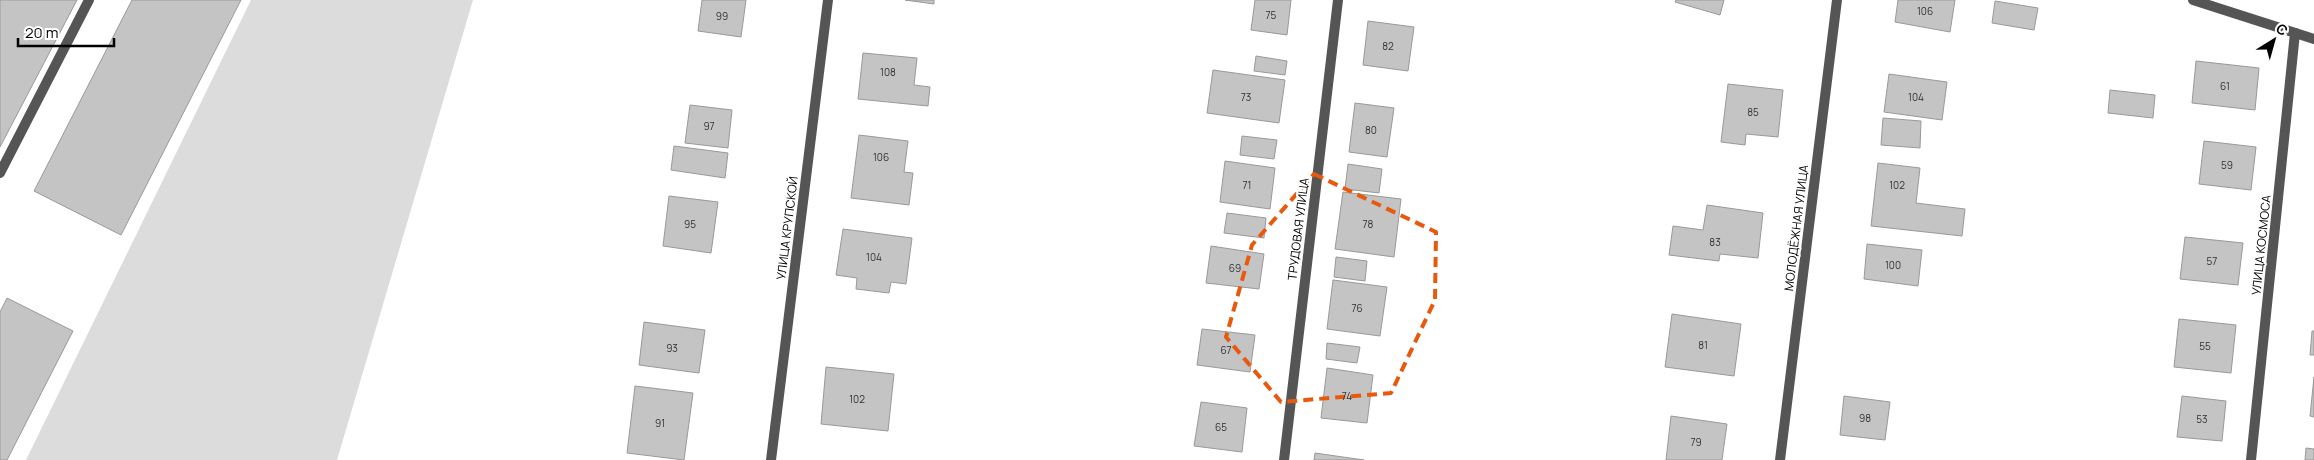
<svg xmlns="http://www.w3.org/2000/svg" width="2314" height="460" viewBox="0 0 2314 460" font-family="Manrope,sans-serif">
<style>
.green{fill:#dcdcdc}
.building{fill:#c4c4c4;stroke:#999}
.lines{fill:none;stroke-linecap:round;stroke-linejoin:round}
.lane{stroke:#555;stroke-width:10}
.street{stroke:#555;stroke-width:10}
.marked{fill:none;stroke:#e8590c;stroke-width:4;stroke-dasharray:10 6;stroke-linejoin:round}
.labels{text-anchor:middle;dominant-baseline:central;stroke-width:4;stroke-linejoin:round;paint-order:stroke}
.number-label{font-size:10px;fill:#313131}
.street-label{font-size:12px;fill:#000;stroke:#fff}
</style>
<rect width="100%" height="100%" fill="#fff"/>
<polygon class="green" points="251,0 473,0 337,460 26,460"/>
<g class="building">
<polygon points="0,0 77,0 0,147"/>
<polygon points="132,0 241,0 121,235 34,191"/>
<polygon points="702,0 746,0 741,37 698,31"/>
<polygon points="905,0 934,0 934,4"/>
<polygon points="1255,0 1291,0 1287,35 1251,30"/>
<polygon points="1676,0 1724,0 1720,15 1675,2"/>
<polygon points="1898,0 1955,0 1950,32 1895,22"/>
<polygon points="1995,1 2038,8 2034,30 1992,23"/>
<polygon points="1368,21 1414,27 1408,71 1363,65"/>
<polygon points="863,53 917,58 914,85 930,87 928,106 858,99"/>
<polygon points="1256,56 1287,61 1285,75 1254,71"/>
<polygon points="2196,61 2259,68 2255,110 2192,103"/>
<polygon points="1213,70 1285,80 1279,123 1207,113"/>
<polygon points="1889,74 1947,82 1942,120 1884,112"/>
<polygon points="1728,84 1783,90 1778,137 1746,134 1745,145 1721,142"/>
<polygon points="2110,90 2155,95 2153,118 2108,113"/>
<polygon points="1355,103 1394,108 1387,157 1349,152"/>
<polygon points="690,105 732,110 728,148 685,143"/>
<polygon points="1883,118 1921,121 1920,148 1881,145"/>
<polygon points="859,135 908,141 904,172 913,173 909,205 851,198"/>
<polygon points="1242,136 1277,140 1274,159 1240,155"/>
<polygon points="2204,141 2256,147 2251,190 2199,184"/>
<polygon points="674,146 728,153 725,178 671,170"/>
<polygon points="1225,161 1275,168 1270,209 1220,202"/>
<polygon points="1878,163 1920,168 1916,203 1965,209 1962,236 1871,226"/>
<polygon points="1348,164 1382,169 1379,193 1345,189"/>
<polygon points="1343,192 1401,199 1394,257 1335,249"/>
<polygon points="669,196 718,202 711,253 663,246"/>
<polygon points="1707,205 1763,213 1758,258 1720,254 1719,261 1669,255 1673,226 1703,230"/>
<polygon points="1227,213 1266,218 1264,238 1224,233"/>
<polygon points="843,229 912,238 906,284 891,282 889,293 856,289 857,278 836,275"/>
<polygon points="2185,237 2243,243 2238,285 2180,279"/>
<polygon points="1867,244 1922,250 1918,286 1864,279"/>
<polygon points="1211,246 1264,254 1259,289 1206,283"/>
<polygon points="1336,257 1367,261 1365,281 1334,277"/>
<polygon points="1333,280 1387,287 1380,336 1327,329"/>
<polygon points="7,298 73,331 7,460 0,460 0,312"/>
<polygon points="1672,314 1741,324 1734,376 1665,367"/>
<polygon points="2179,319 2236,325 2231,373 2174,367"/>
<polygon points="644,322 705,330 699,373 639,365"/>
<polygon points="1202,329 1255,335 1250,372 1197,365"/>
<polygon points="2312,331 2314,331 2314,355 2310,355"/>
<polygon points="1327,343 1360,347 1357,363 1326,359"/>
<polygon points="826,367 894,374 888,431 821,424"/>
<polygon points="1327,368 1373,375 1367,423 1321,418"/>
<polygon points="2314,377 2314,417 2310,416"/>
<polygon points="635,386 693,393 684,460 627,453"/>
<polygon points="1844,396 1890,402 1885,440 1840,435"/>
<polygon points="2182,396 2226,401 2222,441 2177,437"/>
<polygon points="1201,402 1247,408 1242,452 1194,446"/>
<polygon points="1671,416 1727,424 1722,460 1666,460"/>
<polygon points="2306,448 2314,449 2314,460 2305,460"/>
<polygon points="1315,453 1364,460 1314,460"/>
</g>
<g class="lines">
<polyline class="lane" points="0,173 89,0"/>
<g class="street">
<polyline points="2193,0 2314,39"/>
<polyline points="771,460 828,0"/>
<polyline points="1284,460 1338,0"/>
<polyline points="1780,460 1837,0"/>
<polyline points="2251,460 2295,33"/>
</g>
</g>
<path class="marked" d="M1314 174 1436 232 1435 300 1391 393 1281 402 1226 337 1252 245Z"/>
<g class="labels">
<g class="number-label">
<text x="1925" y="11">106</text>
<text x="1271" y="15">75</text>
<text x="722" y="16">99</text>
<text x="1388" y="46">82</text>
<text x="888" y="72">108</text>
<text x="2225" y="86">61</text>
<text x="1246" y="97">73</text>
<text x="1916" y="97">104</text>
<text x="1753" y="112">85</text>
<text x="709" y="126">97</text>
<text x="1371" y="130">80</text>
<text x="881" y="157">106</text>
<text x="2227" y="165">59</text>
<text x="1247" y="185">71</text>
<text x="1897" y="185">102</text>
<text x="690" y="224">95</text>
<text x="1368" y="224">78</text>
<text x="1715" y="242">83</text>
<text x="874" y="257">104</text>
<text x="2212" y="261">57</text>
<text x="1893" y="265">100</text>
<text x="1235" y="268">69</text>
<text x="1357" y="308">76</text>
<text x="1703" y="345">81</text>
<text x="2205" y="346">55</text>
<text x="672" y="348">93</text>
<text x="1226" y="350">67</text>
<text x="1347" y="396">74</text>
<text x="857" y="399">102</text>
<text x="1865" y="418">98</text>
<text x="2202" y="419">53</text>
<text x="660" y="423">91</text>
<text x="1221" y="427">65</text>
<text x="1696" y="442">79</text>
</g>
<g class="street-label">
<text transform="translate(787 228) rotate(-83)">УЛИЦА КРУПСКОЙ</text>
<text transform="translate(1796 228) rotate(-83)">МОЛОДЁЖНАЯ УЛИЦА</text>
<text transform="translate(1298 229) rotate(-83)">ТРУДОВАЯ УЛИЦА</text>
<text transform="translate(2261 245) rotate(-84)">УЛИЦА КОСМОСА</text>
</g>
</g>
<g transform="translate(2274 40) rotate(37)" stroke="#ffffff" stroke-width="4" paint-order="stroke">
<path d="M0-4L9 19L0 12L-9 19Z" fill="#000000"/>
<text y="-8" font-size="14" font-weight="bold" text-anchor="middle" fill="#000000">С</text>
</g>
<path d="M18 38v8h96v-8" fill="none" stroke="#000000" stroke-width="2.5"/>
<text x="25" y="38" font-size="15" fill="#000000" stroke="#ffffff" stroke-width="4" paint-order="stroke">20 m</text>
</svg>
